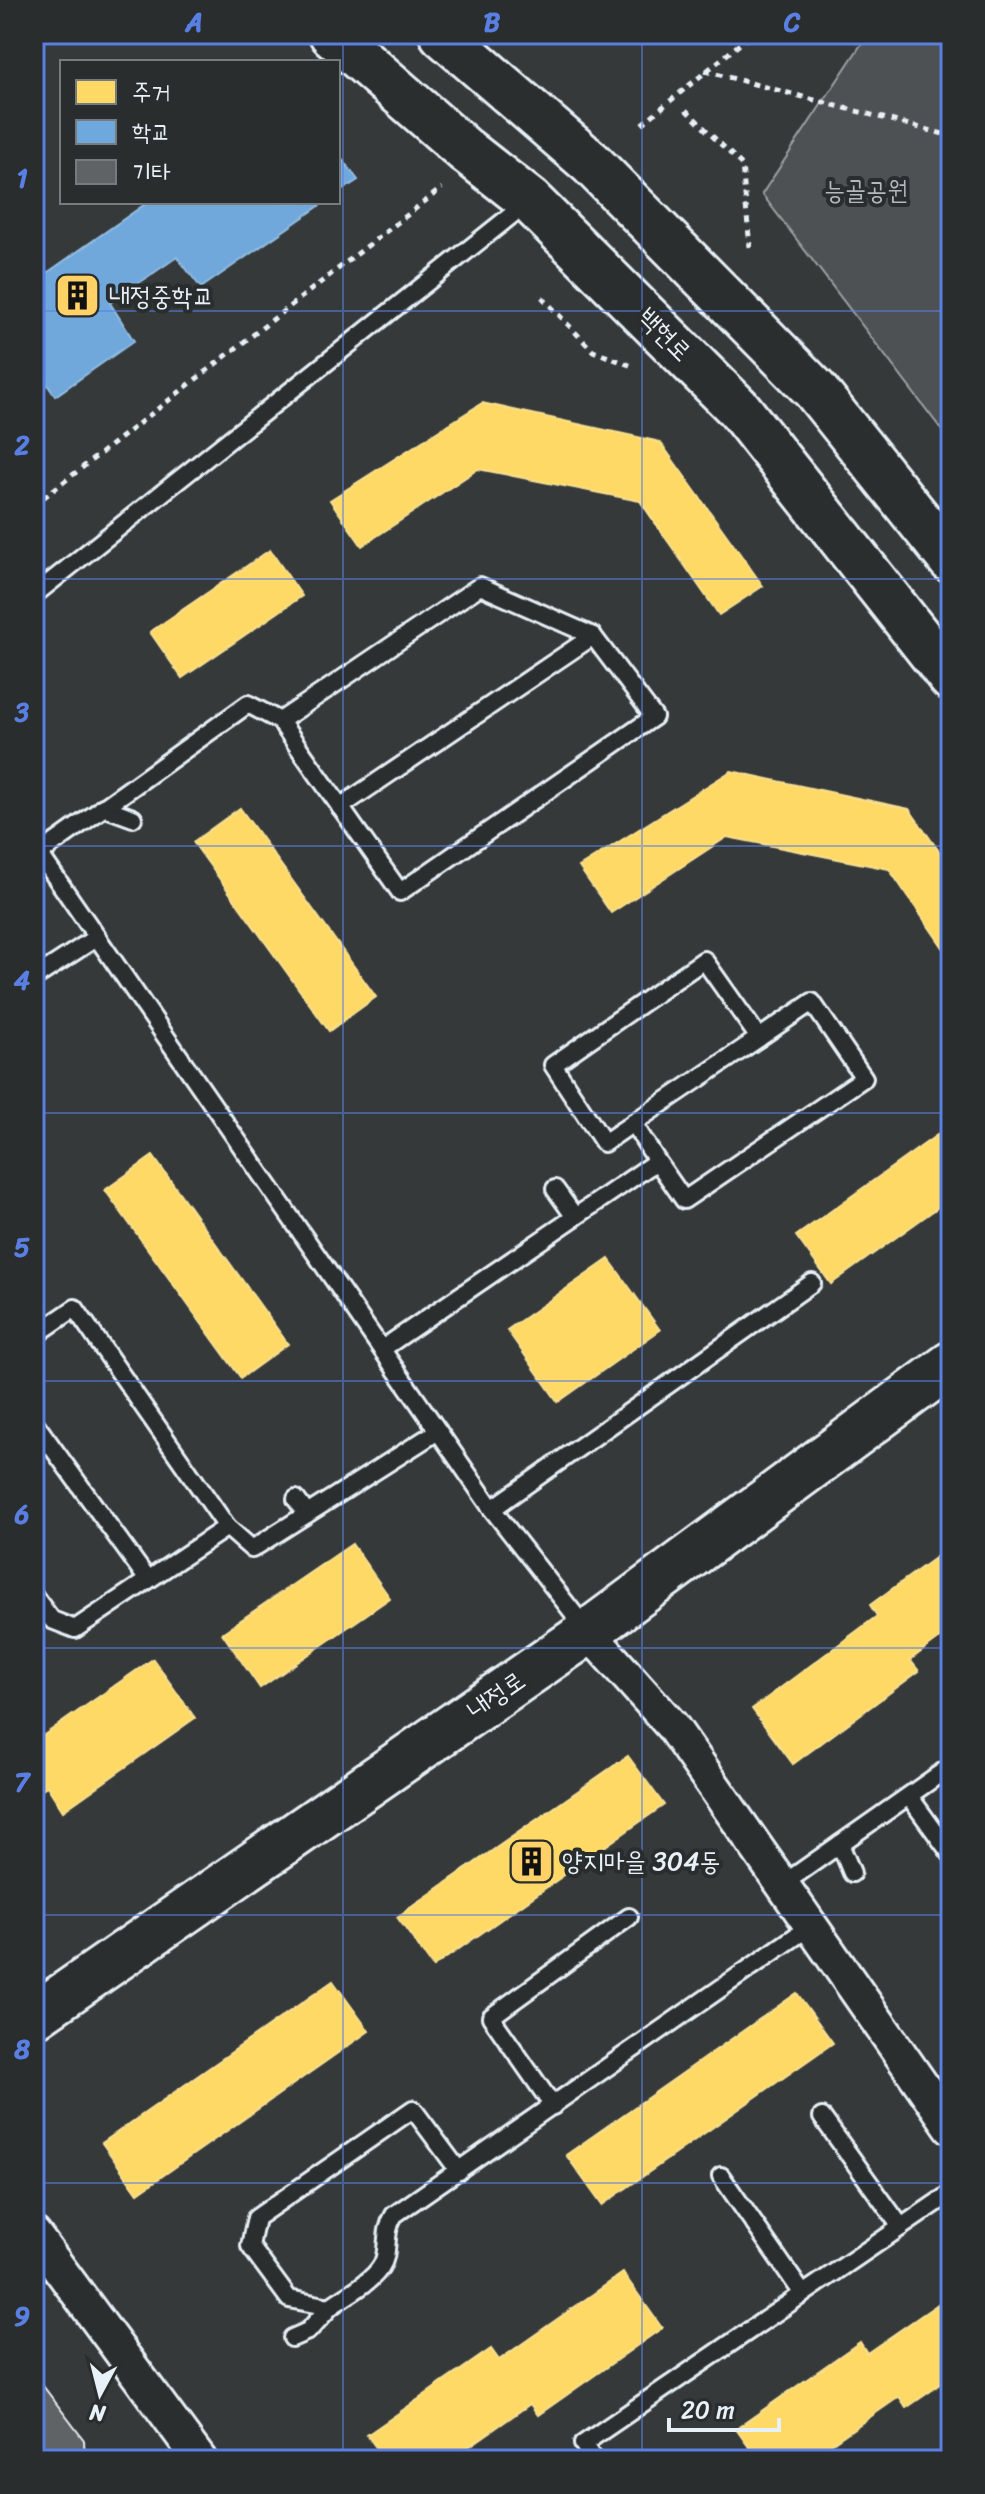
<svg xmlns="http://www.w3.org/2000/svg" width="985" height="2494" viewBox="0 0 985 2494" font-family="Sriracha,'Poor Story',sans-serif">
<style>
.green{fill:#4d5152;stroke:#9aa1a5;stroke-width:2}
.homes{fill:#ffd966;stroke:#f8e092;stroke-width:2}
.schools{fill:#6fa8dc;stroke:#93bee4;stroke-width:2}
.building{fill:#5f6365;stroke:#e8f1f8;stroke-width:2}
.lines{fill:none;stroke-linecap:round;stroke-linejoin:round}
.lane-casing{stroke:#e8f1f8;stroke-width:22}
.street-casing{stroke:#e8f1f8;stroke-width:38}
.secondary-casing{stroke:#e8f1f8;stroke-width:50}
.path{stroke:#e8f1f8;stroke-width:5;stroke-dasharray:6 6;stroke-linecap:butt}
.lane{stroke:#2a2d2e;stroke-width:16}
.street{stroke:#2a2d2e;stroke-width:32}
.secondary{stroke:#2a2d2e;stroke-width:44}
.grid{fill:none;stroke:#5a7fe2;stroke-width:2;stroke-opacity:0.55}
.labels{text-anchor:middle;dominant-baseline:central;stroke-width:8;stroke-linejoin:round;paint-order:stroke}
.park-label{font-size:26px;fill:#b2b9be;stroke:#2a2d2e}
.poi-label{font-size:26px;fill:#e8f1f8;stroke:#2a2d2e;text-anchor:start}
.street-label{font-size:26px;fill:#e8f1f8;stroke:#2a2d2e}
.neatline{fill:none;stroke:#5a7fe2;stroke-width:3}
.grid-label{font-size:26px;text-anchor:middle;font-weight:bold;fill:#5a7fe2}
</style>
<rect width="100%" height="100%" fill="#35393a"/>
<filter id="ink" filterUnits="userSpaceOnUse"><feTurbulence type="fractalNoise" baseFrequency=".0125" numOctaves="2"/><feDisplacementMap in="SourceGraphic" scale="16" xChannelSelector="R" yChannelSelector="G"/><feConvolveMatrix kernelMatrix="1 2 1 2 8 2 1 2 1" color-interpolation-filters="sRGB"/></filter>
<g filter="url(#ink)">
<polygon class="green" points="868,34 951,34 951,442 762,194"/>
<g class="homes">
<polygon points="482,403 660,442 763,586 719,615 640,501 478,469 362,546 330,500"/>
<polygon points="270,550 302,596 182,678 150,632"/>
<polygon points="731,771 909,809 951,868 951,959 889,869 727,837 611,913 579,867"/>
<polygon points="240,808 376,997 329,1031 193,842"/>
<polygon points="951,1125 951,1198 831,1284 796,1236"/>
<polygon points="153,1156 288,1344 241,1378 105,1190"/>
<polygon points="609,1259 660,1330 558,1402 507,1330"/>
<polygon points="352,1544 390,1598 260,1688 222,1633"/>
<polygon points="951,1546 951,1630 910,1660 919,1671 793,1764 752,1709 877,1616 870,1605"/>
<polygon points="153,1659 195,1718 63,1811 47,1786 34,1794 34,1742"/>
<polygon points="628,1756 664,1805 433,1967 397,1917"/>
<polygon points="333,1981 369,2031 138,2193 102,2143"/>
<polygon points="797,1993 833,2043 602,2205 566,2155"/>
<polygon points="623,2273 662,2328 538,2415 530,2404 450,2460 385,2460 367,2435 491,2349 499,2360"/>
<polygon points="951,2295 951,2377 906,2408 899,2397 808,2460 758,2460 736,2429 860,2342 867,2353"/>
</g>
<g class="schools">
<polygon points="338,154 358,180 338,193"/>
<polygon points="148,202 325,202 201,288 177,257 110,303 134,341 55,396 34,365 34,282"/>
</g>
<polygon class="building" points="34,2374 84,2440 85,2460 34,2460"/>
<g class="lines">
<defs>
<g id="lane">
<polyline points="34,595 528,202"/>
<polyline points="103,807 133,818"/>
<polyline points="340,807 593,636"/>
<polyline points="34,846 492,1509 586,1629"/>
<polyline points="39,854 248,704 280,721 480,586 593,636 654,717 400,892 280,721"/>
<polyline points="34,978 97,937"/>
<polyline points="633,1123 759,1038"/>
<polyline points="555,1189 575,1217"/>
<polyline points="34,1336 75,1308 227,1527"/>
<polyline points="382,1349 657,1161 633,1123 604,1143 553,1065 704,960 759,1038 812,1002 864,1078 684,1200 657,1161"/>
<polyline points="34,1422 148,1580"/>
<polyline points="296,1499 307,1514"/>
<polyline points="492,1509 812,1283"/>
<polyline points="34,1596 52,1620 75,1629 227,1527 252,1549 438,1431"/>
<polyline points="909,1796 951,1854"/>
<polyline points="840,1844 852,1873"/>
<polyline points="783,1884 951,1766"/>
<polyline points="553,2106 491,2017 629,1917"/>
<polyline points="822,2117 901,2227"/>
<path d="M459 2171 413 2109 256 2218 250 2246 289 2299 330 2307C346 2295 381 2278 385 2257 388 2241 385 2230 394 2215L812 1925"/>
<polyline points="721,2176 803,2294"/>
<polyline points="292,2338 308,2331 330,2307"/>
<polyline points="594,2460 583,2444 951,2193"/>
</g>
<g id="street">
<polyline points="588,1632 672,1726 951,2127"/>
<polyline points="34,2234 200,2460"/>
</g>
<g id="secondary">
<polyline points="332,34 465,150 530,201 739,409 951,678"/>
<polyline points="442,34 591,163 815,390 951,560"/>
<polyline points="34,2016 588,1632 951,1364"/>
</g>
</defs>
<use href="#lane" class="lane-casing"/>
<use href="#street" class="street-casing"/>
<use href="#secondary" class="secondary-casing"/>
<g class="path">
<polyline points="705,71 951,136"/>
<polyline points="686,110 742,165 750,247"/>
<polyline points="642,124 752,34"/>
<polyline points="542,297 593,351 632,366"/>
<polyline points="34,505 442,188"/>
</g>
<use href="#lane" class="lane"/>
<use href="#street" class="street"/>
<use href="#secondary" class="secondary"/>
</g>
</g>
<path class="grid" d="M343 34V2460M642 34V2460M34 311H951M34 579H951M34 846H951M34 1113H951M34 1381H951M34 1648H951M34 1915H951M34 2183H951"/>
<defs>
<symbol id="building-square" viewBox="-11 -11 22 22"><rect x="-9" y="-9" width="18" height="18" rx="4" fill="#ffd166" stroke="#2a2d2e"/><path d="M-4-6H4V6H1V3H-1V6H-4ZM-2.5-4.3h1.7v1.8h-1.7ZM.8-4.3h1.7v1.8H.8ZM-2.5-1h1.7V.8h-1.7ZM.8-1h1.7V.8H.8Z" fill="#111"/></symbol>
</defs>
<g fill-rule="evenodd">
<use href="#building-square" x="52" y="270" width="51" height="51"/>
<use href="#building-square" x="506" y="1836" width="51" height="51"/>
</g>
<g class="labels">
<g class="park-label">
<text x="866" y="190">능골공원</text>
</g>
<g class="poi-label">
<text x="109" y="296">내정중학교</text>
<text x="562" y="1861">양지마을 304동</text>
</g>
<g class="street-label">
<text transform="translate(665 334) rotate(45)">백현로</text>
<text transform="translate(496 1695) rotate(-35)">내정로</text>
</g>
</g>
<rect width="985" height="2494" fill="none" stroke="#2a2d2e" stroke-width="88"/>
<rect x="60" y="60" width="280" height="144" fill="#2a2d2e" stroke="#767b7f" stroke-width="2"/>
<rect x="76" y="80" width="40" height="24" fill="#ffd966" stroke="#767b7f" stroke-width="2"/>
<text x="132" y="100" font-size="24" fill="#e8f1f8">주거</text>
<rect x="76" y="120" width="40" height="24" fill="#6fa8dc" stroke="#767b7f" stroke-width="2"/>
<text x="132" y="140" font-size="24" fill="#e8f1f8">학교</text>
<rect x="76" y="160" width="40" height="24" fill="#5f6365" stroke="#767b7f" stroke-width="2"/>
<text x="132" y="180" font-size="24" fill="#e8f1f8">기타</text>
<g transform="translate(100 2394) rotate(187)" stroke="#2a2d2e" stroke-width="6" paint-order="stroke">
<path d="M0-6L14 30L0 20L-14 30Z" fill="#e8f1f8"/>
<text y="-12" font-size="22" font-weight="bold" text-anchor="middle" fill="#e8f1f8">N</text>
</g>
<path d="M669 2418v12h110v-12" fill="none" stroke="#e8f1f8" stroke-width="4"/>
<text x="681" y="2418" font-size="24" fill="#e8f1f8" stroke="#2a2d2e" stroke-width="6" paint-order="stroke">20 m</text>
<rect x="44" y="44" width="897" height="2406" class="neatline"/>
<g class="grid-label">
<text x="194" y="31">A</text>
<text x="492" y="31">B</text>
<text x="792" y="31">C</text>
<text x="22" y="187">1</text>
<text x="22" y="454">2</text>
<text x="22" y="721">3</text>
<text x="22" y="989">4</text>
<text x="22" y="1256">5</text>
<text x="22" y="1523">6</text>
<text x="22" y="1791">7</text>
<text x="22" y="2058">8</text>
<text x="22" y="2325">9</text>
</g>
</svg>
